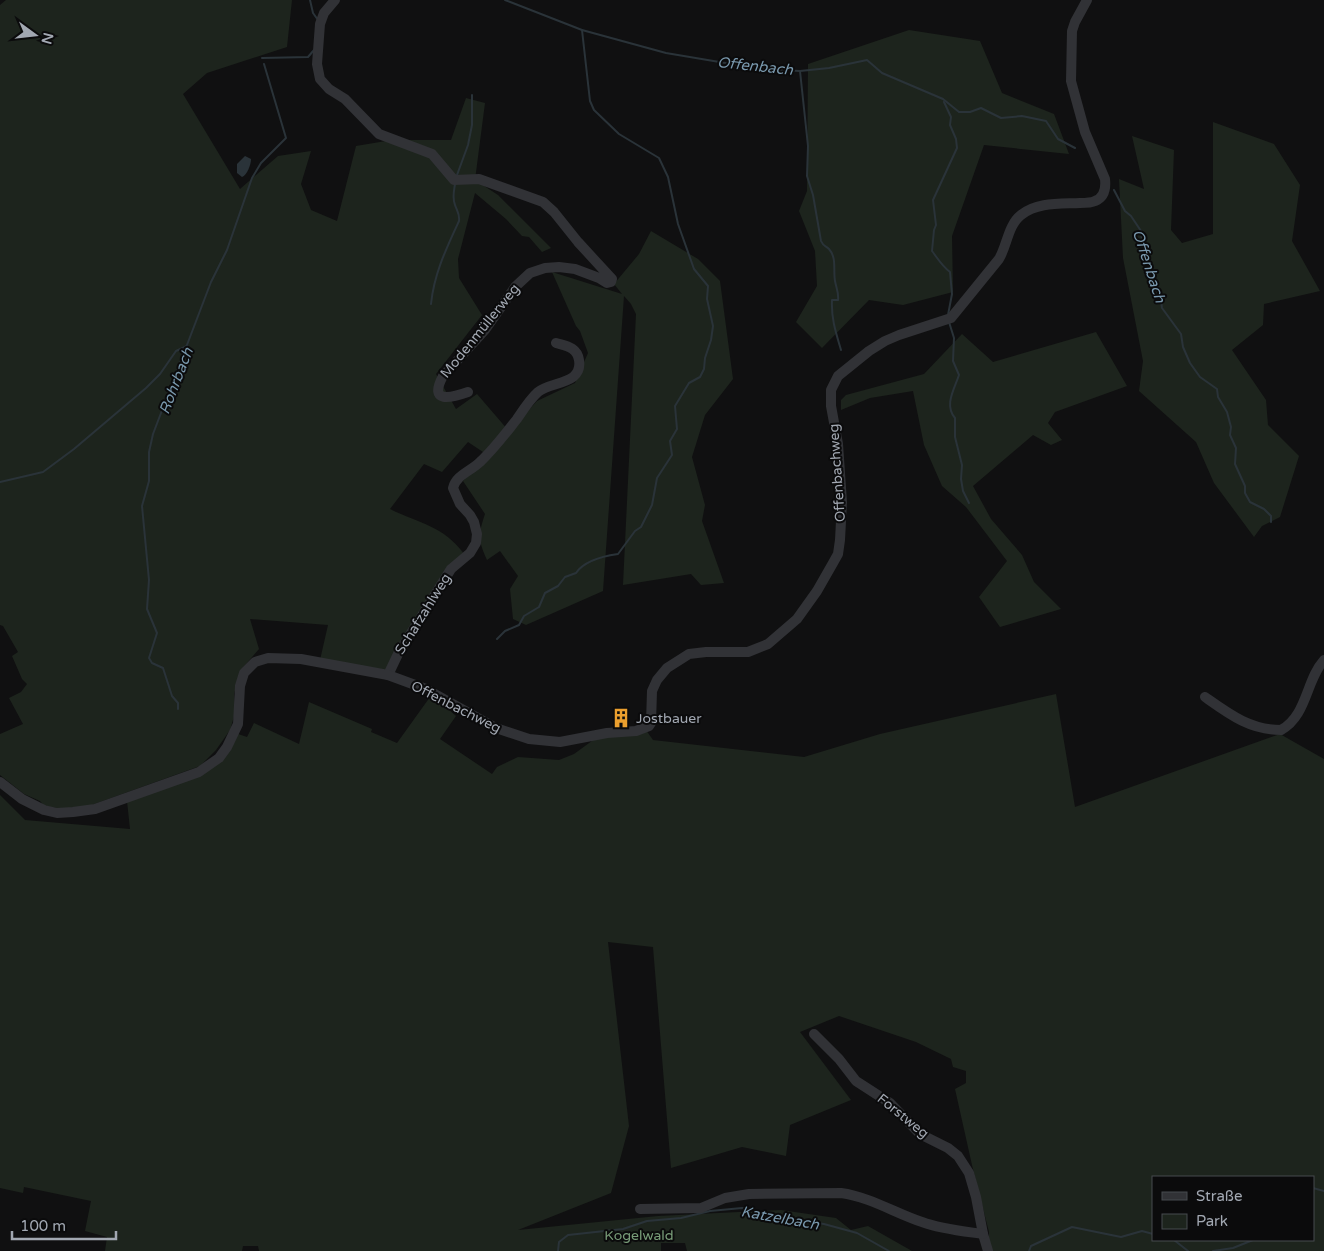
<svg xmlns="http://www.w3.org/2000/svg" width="1324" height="1251" viewBox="0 0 1324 1251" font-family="'Varela Round',sans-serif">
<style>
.green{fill:#1d241d;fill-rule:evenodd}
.water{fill:#2a3339}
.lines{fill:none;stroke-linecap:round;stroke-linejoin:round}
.stream{stroke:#2a3339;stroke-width:2}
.minor{stroke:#313236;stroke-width:10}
.labels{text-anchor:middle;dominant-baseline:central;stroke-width:4;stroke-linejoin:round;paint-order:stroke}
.street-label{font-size:14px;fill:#a2a8b2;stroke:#0b0b0c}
.poi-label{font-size:14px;fill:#a2a8b2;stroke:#0b0b0c;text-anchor:start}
.park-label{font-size:14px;fill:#799d79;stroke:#0b0b0c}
.water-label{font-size:15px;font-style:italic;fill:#7998ad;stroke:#0b0b0c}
</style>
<rect width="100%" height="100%" fill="#101011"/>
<g class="green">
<path d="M6 0H292L287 47 207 73 183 94 240 189 278 156 311 151 301 184 311 210 337 221 356 146 392 140H451L466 98 485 103 475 180 498 195 551 248 542 252 529 237 522 236 506 219 475 193 458 259 459 278 482 315 436 374 456 409 477 394 508 430 486 454 468 442 442 472 424 464 390 509C420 524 443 525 465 555L387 670 320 660 328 625 250 619 259 649 240 671 234 694 235 713 230 730 216 750 200 766 75 811 44 806 40 801 24 794 0 775V734L23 724 9 698 21 692 27 684 22 679 12 656 18 652 3 626 0 625V5Z"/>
<polygon points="909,30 980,41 1002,93 1054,114 1069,154 984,145 952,236 953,292 903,305 869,300 822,348 796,322 817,286 815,251 799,211 807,191 808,64"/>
<polygon points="1213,122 1274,144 1300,185 1292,241 1320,291 1264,304 1263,325 1232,350 1266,400 1268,425 1299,456 1280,517 1262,526 1254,537 1214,483 1196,442 1139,391 1143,361 1123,258 1119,179 1144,189 1132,136 1174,150 1171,230 1182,243 1213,234"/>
<path d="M651 231 698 259 720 281 733 379 705 415 692 457 705 505 702 521 724 583 701 585 691 574 623 585 636 314 631 304 624 296 603 591 526 625 513 619 510 589 518 576 500 551 487 560C478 540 478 535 485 514L463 481 537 401 575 383 588 353 580 331 576 326 552 272 622 294 614 284 639 254Z"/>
<polygon points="1096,332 1127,386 1055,412 1048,423 1062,440 1051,445 1033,435 973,486 991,519 1022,555 1034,582 1061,609 1000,627 979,597 1007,561 966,507 942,486 924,445 913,391 870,398 841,410 841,400 846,395 924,374 962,334 993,362"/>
<path d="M1056 694 1075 807 1280 734 1324 759V1251H989V1232L972 1165 955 1089 966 1083V1071L953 1067 951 1059 916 1042 839 1016 800 1032 851 1100 790 1125 786 1156 742 1147 671 1168 653 947 608 942 629 1126 611 1193 518 1230 658 1216 781 1210 836 1218 851 1230 868 1226 912 1251H687L685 1243H661V1251H259L258 1246H243L242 1251H105L107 1237 85 1231 91 1201 24 1187 23 1193 0 1188V795L25 820 130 829 127 801 192 778 238 734 247 737 254 723 299 744 309 702 372 729 371 732 397 743 430 697 439 701 456 716 440 739 492 774 497 767 518 757 559 760 574 754 596 738 646 730 653 740 804 757 880 734ZM1153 1177H1313V1240H1153Z"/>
</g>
<path class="water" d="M245 156 251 159C251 165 247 175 242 177L237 173V164Z"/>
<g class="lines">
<g class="stream">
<polyline points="310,0 313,13 318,20"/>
<polyline points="505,0 582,30 666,53 761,69 800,71 829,68 867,60 882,73 943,99 959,112 970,112 981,108 1001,118 1022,116 1046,121 1058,139 1075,148"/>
<polyline points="262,58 308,57 314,50"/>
<path d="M800 71 808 146 807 176 813 195 821 241C823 246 826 246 829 249 837 258 833 270 835 281 836 287 839 293 838 300H832C831 318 836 333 841 350"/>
<path d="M944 102 951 117 950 125 956 139 957 148 933 200 936 225 934 230 932 251C938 259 942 266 950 272L952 294 948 315"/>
<polyline points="457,175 468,145 472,125 472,95"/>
<polyline points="1114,190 1125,211 1131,216 1141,231 1144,257 1151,277 1159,288 1162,308 1181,334 1183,347 1190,363 1200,377 1217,389 1218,397 1227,412 1231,427 1230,435 1236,448 1235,464 1245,486 1245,493 1250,502 1264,509 1271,516 1271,522"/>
<path d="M431 304C434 274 446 249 459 221 460 214 457 211 455 205 452 198 454 191 455 184"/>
<path d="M949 322 954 338 953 361 959 375C954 390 944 405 955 418V437L962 465 961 479 963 491 969 503"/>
<polyline points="0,482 43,472 74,449 146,388 160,374 176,351 187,346"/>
<path d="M497 639 505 631 519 625 524 616 539 607 545 593 558 586 565 577 576 573C584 561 604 556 618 554L635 531 641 527 652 505 657 478 672 455 670 441 677 429 675 406 689 383 700 377 704 369 705 358 711 340 713 326 707 299 708 286 694 269 678 224 668 177 659 158 619 134 594 110 590 101 582 30"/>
<polyline points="178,709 178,703 172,696 163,668 152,663 149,658 157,633 147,609 149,580 142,506 149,481 149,452 153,434 211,282 227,250 252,178 261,163 286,138 264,64"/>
<polyline points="1313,1188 1324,1191"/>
<polyline points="1174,1240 1188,1251"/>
<polyline points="558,1251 559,1242 568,1235 623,1229 647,1221 681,1218 710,1211 742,1208 788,1219 824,1224 857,1233 889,1251"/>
<polyline points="1029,1251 1031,1246 1072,1227 1121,1237 1142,1231 1153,1234"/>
<polyline points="1213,1251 1233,1248 1253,1240"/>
</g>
<g class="minor">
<path d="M335 0 324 13 320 24 317 64 320 79 329 89 345 99 379 134 432 154 454 180 479 179 543 202 554 212 578 242 612 279 611 282 607 283 599 278 575 269 559 267 545 268 530 273 515 287 485 330 443 376C428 404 451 398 468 392"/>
<path d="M388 675 398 654 451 569 470 553 476 543 477 534 474 522 470 515 460 504 453 488C456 475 471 471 480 462 494 449 505 434 517 419 523 410 530 399 538 392 551 381 583 385 579 360 577 347 566 346 556 343"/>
<path d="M1205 697C1229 714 1250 730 1281 730 1307 716 1306 680 1324 660"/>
<path d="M0 782 22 799 44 810 57 813 73 812 95 809 199 772 219 758 227 747 238 724 240 686 244 673 255 662 268 658 301 659 388 675 426 689 496 728 529 739 560 742 607 733 636 731 649 726 651 723 652 691 657 680 667 668 689 654 706 652H748L768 644 797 619 817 591 833 563 838 554 840 540 842 502 838 444 831 406V390L838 376 869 351 885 341 899 335 951 318 999 259C1007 246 1008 225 1021 215 1037 202 1060 204 1080 203 1085 203 1091 203 1095 201 1105 197 1106 188 1105 179L1085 132 1071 81 1072 31 1075 22 1087 0"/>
<polyline points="814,1034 839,1059 856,1081 890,1103 920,1134 948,1148 958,1156 969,1173 976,1197 983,1234 988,1251"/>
<path d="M640 1209 701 1208 725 1198 749 1194 841 1193C870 1197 895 1213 922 1222 941 1229 962 1231 983 1234"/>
</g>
</g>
<defs>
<symbol id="building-bare" viewBox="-9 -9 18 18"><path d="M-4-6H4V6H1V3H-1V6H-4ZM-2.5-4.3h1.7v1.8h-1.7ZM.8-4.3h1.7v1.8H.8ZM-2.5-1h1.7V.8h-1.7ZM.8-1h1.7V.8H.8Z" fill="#eb9f2e" stroke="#0b0b0c" stroke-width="2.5" paint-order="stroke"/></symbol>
</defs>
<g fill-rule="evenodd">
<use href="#building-bare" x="607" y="704" width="28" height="28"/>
</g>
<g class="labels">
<g class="street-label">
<text transform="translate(480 331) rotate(-51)">Modenmüllerweg</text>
<text transform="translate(837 473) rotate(-94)">Offenbachweg</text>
<text transform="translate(423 614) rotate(-58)">Schafzahlweg</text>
<text transform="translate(456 707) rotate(27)">Offenbachweg</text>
<text transform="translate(903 1116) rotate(39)">Forstweg</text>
</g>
<g class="poi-label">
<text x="636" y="718">Jostbauer</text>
</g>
<g class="park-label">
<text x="639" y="1235">Kogelwald</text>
</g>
<g class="water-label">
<text transform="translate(755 66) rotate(6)">Offenbach</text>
<text transform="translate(1149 266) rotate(72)">Offenbach</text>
<text transform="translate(176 381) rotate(-69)">Rohrbach</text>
<text transform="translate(780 1218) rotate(10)">Katzelbach</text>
</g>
</g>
<rect x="1152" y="1176" width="162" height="65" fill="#0b0b0c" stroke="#474a4e"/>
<rect x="1162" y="1192" width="25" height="8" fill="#313236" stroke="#474a4e"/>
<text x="1196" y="1201" font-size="15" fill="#a2a8b2">Straße</text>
<rect x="1162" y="1214" width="25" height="15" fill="#1d241d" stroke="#474a4e"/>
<text x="1196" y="1226" font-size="15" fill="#a2a8b2">Park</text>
<g transform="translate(35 35) rotate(105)" stroke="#0b0b0c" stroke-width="4" paint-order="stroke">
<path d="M0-4L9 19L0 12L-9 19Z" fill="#a2a8b2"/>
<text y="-8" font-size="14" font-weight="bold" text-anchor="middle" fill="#a2a8b2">N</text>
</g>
<path d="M12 1231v8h104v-8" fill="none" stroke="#a2a8b2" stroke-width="2.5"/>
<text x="20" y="1231" font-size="15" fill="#a2a8b2" stroke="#0b0b0c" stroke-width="4" paint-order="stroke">100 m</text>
</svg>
